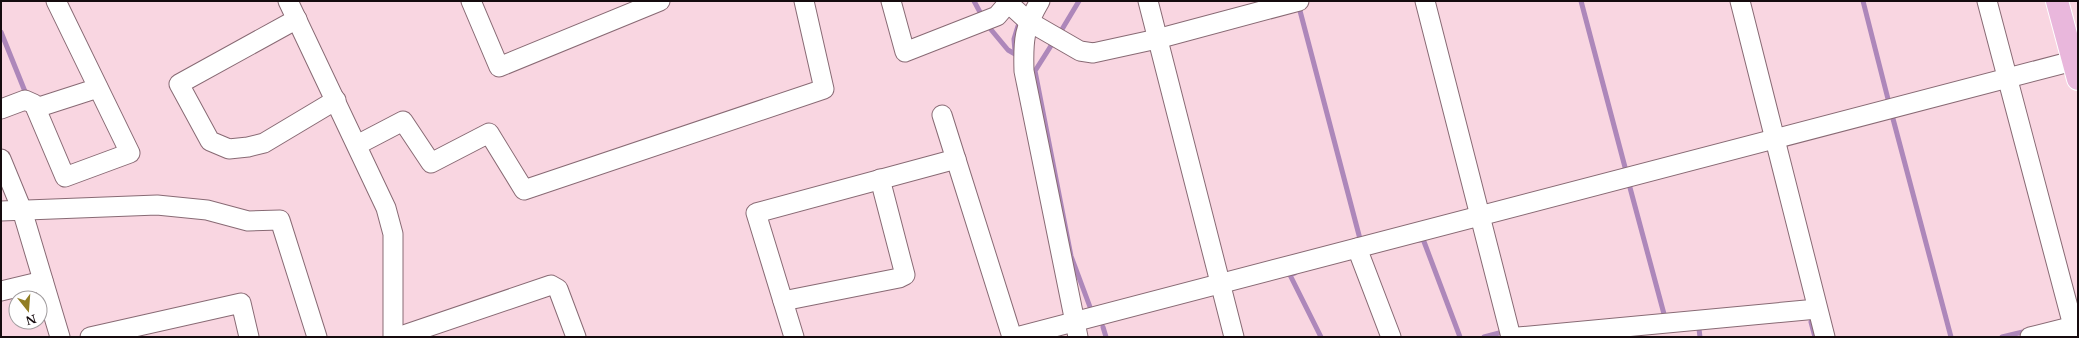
<svg xmlns="http://www.w3.org/2000/svg" width="2079" height="338" viewBox="0 0 2079 338" font-family="'Libre Baskerville',serif">
<style>
.lines{fill:none;stroke-linecap:round;stroke-linejoin:round}
.stream{stroke:#ad87ba;stroke-width:5}
.minor-casing{stroke:#886a74;stroke-width:21}
.major-casing{stroke:#fff;stroke-width:24}
.minor{stroke:#fff;stroke-width:19}
.major{stroke:#e9b7dc;stroke-width:22}
</style>
<rect width="100%" height="100%" fill="#f9d6e1"/>
<g class="lines">
<g class="stream">
<polyline points="974,1 981,14"/>
<polyline points="1581,1 1626,171"/>
<polyline points="1863,1 1889,103"/>
<polyline points="1299,7 1360,239"/>
<polyline points="988,26 1008,50 1015,54"/>
<polyline points="1061,31 1079,1"/>
<polyline points="1,32 26,94"/>
<polyline points="1054,41 1035,71 1071,256 1090,307"/>
<polyline points="1015,52 1014,39 1018,26"/>
<polyline points="1892,115 1951,337"/>
<polyline points="1629,184 1664,314"/>
<polyline points="1419,240 1423,239 1460,337"/>
<polyline points="1295,273 1290,275 1321,337"/>
<polyline points="1811,322 1815,337"/>
<polyline points="1103,327 1106,337"/>
<polyline points="1699,329 1700,337"/>
<polyline points="1484,337 1503,332"/>
<polyline points="2002,337 2027,331"/>
</g>
<defs>
<g id="minor">
<polyline points="288,1 386,208 393,234 393,337"/>
<polyline points="471,1 499,67 660,1"/>
<polyline points="891,1 905,52 997,16 1008,3"/>
<polyline points="1006,1 1028,21 1080,51 1093,53 1157,39 1299,1"/>
<path d="M1040 1C1024 28 1023 40 1024 71L1078 337"/>
<polyline points="1148,1 1234,337"/>
<polyline points="1425,1 1511,337"/>
<polyline points="1740,1 1825,337"/>
<polyline points="1987,1 2076,337"/>
<polyline points="297,19 179,84 210,141 229,149 248,147 264,143 336,100"/>
<polyline points="36,108 98,88"/>
<polyline points="1,109 25,100 34,104 65,177 130,153 56,1"/>
<polyline points="942,115 1012,337"/>
<polyline points="357,145 403,121 431,163 489,133 524,190 824,89 804,1"/>
<polyline points="1,159 22,210 60,337"/>
<polyline points="1,211 157,205 207,210 248,221 280,220 317,337"/>
<polyline points="1357,248 1391,337"/>
<polyline points="1,291 43,281"/>
<polyline points="783,301 899,278 905,275 880,179"/>
<polyline points="90,337 241,303 249,337"/>
<polyline points="398,337 551,285 558,289 576,337"/>
<polyline points="794,337 756,213 956,159"/>
<polyline points="1016,337 2073,61"/>
<polyline points="1518,337 1817,309"/>
<polyline points="2030,337 2078,325"/>
</g>
<polyline id="major" points="2057,1 2078,79"/>
</defs>
<use href="#minor" class="minor-casing"/>
<use href="#major" class="major-casing"/>
<use href="#minor" class="minor"/>
<use href="#major" class="major"/>
</g>
<rect width="2079" height="338" fill="none" stroke="#150b0e" stroke-width="4"/>
<g transform="translate(28 310) rotate(163)"><circle r="19" fill="#ffffff" stroke="#a19d9f"/>
<path d="M0-3L7 15L0 10L-7 15Z" fill="#917e25"/>
<text y="-6" font-size="11" font-weight="bold" text-anchor="middle" fill="#150b0e">N</text>
</g>
</svg>
